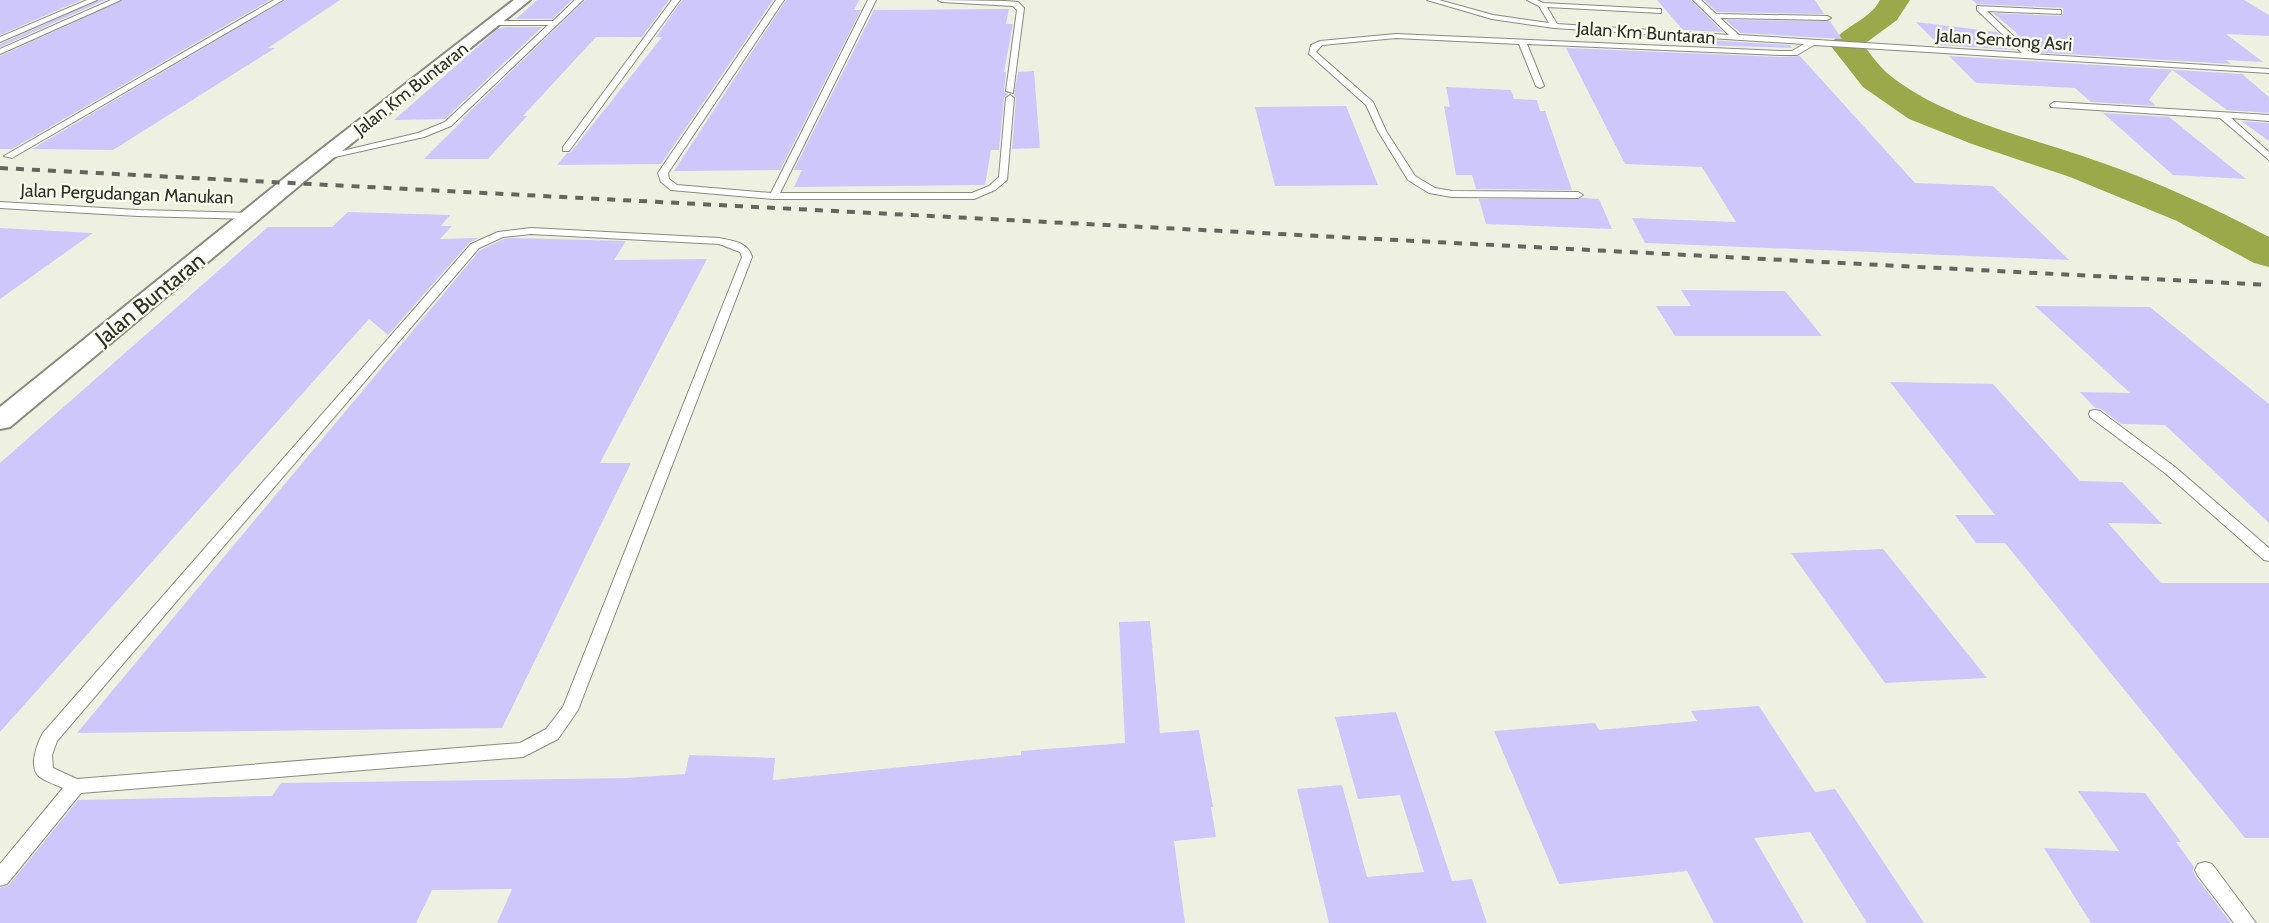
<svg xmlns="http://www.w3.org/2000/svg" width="2269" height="923" viewBox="0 0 2269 923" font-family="Cabin,sans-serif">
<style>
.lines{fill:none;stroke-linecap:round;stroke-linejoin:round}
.river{fill:#9ba94a;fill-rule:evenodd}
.building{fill:#cec7fc}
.lane-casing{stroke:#888b7c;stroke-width:2}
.street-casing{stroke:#888b7c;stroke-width:4}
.lane{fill:#fff;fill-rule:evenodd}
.street{fill:#fff;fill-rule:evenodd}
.rail{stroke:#64665d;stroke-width:4;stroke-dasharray:8 8;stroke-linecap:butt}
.labels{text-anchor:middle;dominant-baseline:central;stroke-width:4.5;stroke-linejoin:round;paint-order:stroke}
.far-street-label{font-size:18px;fill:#2d2e28;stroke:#fbffef}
.street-label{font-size:22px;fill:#2d2e28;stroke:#fbffef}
</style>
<rect width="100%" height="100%" fill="#eef1e2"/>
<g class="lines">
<path class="river" d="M1880 0H1910L1897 20 1863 45C1871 54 1878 65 1887 73 1940 118 2032 138 2097 161 2157 182 2213 207 2269 237V267L2254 263 2177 221 2070 177 1972 144 1909 119 1863 87 1830 45C1843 26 1870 20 1880 0Z"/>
</g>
<g class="building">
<polygon points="0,0 81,0 0,35"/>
<polygon points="99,0 105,0 0,47 0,44"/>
<polygon points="123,0 270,0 12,149 0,149 0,56"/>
<polygon points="285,0 340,0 268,48 275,48 113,150 32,149"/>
<polygon points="537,0 572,0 552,19 516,19"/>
<polygon points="585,0 669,0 642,37 596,37 523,116 527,116 488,159 424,159 464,119 462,119"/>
<polygon points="682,0 773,0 661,164 557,165 567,153 571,152 662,37 656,37"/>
<polygon points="786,0 859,0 854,10 861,10 780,170 674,171"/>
<polygon points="1657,0 1691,0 1723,32 1683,30"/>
<polygon points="1704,0 1815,0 1824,14 1717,12"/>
<polygon points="1972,0 2244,0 2269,15 2269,36 2226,34 2263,62 2226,60 2231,64 2033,52 2015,34 2019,35 1993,13 2061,16 2063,14 2063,8 1977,4"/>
<polygon points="1009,9 1006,24 1013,24 1004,72 1006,72 1004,91 1008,94 1004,98 999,150 991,150 985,185 794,187 802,170 794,170 874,10"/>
<polygon points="1726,20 1830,21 1842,39 1740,33"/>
<polygon points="1916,22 1997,32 2016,50 1939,45"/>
<polygon points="506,27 542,27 445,119 394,120 492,34 497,29"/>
<polygon points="1692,39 1790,45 1792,48 1697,45"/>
<polygon points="1566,48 1780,57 1800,56 1915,183 1993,186 2069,260 1645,243 1632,218 1736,222 1702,167 1625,164"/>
<polygon points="1949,56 2242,74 2269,97 2269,113 2227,110 2172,70 2149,100 2156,106 2091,102 2075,88 1976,83"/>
<polygon points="1034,71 1040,148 1012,149 1016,98 1014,95 1018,72"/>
<polygon points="1446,87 1511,90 1514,99 1537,100 1540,111 1545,111 1572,190 1476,189 1472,175 1456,175 1444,106 1450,107"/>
<polygon points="1346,106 1378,185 1275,186 1255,107"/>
<polygon points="2103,113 2169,117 2246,179 2173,175"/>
<polygon points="2241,121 2269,123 2269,141"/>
<polygon points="1582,198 1599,199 1612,229 1486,224 1479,199"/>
<polygon points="348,212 450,215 441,226 452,226 440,239 478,238 469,243 388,335 369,319 0,732 0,463 268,227 332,227"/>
<polygon points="0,228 93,233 0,299"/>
<polygon points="513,238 626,241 614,260 707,259 600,463 631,463 502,728 77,733 480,250 504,239"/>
<polygon points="1681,290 1785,291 1822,336 1675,336 1656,306 1691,306"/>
<polygon points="2035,306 2150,307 2269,404 2269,523 2165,425 2121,424 2101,409 2095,408 2080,392 2130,393"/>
<polygon points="1890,382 1993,384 2080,481 2122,482 2162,524 2108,523 2161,583 2269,583 2269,838 2245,838 2005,543 1976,543 1955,515 1995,515"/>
<polygon points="1883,549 1987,678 1885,683 1791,553"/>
<polygon points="1150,621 1160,733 1199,730 1213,807 1211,807 1216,837 1174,841 1185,923 497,923 512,889 432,890 416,923 0,923 0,888 9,885 78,800 272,796 281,783 626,778 685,774 689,755 775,758 773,780 1021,755 1021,751 1125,743 1119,622"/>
<polygon points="1759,706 1815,792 1835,789 1924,923 1867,923 1810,832 1754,838 1804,923 1714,923 1687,871 1559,884 1494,731 1595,723 1599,730 1697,721 1691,711"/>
<polygon points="1396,712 1452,881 1472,879 1487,923 1329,923 1297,789 1342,785 1367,877 1424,872 1400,795 1358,799 1335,717"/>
<polygon points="2078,791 2145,793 2181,842 2176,842 2194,867 2193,871 2196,877 2231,923 2091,923 2044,848 2119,851"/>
</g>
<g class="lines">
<defs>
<g id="lane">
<polygon points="87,0 97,0 0,42 0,37"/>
<polygon points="111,0 121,0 0,54 0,49"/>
<polygon points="274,0 283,0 12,158 4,156"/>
<polygon points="575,0 583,0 451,126 424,137 326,159 321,156 418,133 445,122 548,25 491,25 491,21 553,21"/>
<polygon points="672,0 680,0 569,151 563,151 563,147"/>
<polygon points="776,0 784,0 668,173 669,179 677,185 771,193 868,0 876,0 780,193 972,193 989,186 999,177 1006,98 1010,95 1014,98 1007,180 995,190 974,199 774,199 671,190 661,182 658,173"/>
<polygon points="938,0 1005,1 1018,2 1024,8 1013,93 1006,91 1017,10 1013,6 942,2"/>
<polygon points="1427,0 1439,0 1493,15 1549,23 1539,6 1527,0 1537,0 1543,3 1658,9 1661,9 1661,13 1547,7 1557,24 1729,35 1693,0 1701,0 1716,14 1827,16 1831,18 1827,20 1720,18 1739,35 2022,53 1977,10 1977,6 2058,10 2061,10 2061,14 1987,11 2032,54 2269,69 2269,73 1814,45 1797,55 1780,55 1527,44 1544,86 1540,88 1536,86 1519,44 1396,38 1322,45 1316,52 1373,102 1386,131 1415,176 1435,188 1452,191 1578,192 1583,195 1578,198 1452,197 1429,193 1408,180 1378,131 1366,105 1309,54 1311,45 1320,41 1396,34 1780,51 1792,51 1804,44 1554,28 1492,19"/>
<polygon points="2054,102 2269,115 2269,121 2231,118 2269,152 2269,160 2220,118 2051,107 2050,105"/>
<polygon points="0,202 138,210 253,213 258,216 253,219 138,216 0,208"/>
<path d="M531 228 719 238C733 241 748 242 752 257L578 710 558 739 523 757 81 793 7 884 0 886V864L63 788C56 785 48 782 41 778 27 769 37 744 43 733L471 244 498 232ZM531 234 719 244 740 252 742 257 563 707 546 729 520 743 77 779 53 768 52 755 57 741 479 248 503 237Z"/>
<polygon points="2095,410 2100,411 2175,467 2269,548 2269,561 2264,560 2165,473 2090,417 2089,414 2090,411"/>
<polygon points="2205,862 2212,864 2256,923 2234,923 2198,876 2195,870 2198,864"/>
</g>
<polygon id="street" points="514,0 530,0 306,180 10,427 0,429 0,407 292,172"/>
</defs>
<use href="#lane" class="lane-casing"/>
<use href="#street" class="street-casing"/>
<use href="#lane" class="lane"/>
<use href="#street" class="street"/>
<polyline class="rail" points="0,168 2269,285"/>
</g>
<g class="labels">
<g class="far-street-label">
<text transform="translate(1646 33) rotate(4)">Jalan Km Buntaran</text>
<text transform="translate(2004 40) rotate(4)">Jalan Sentong Asri</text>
<text transform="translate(411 89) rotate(-38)">Jalan Km Buntaran</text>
<text transform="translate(127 194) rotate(2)">Jalan Pergudangan Manukan</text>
</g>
<g class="street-label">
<text transform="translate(150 299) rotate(-39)">Jalan Buntaran</text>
</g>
</g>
</svg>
